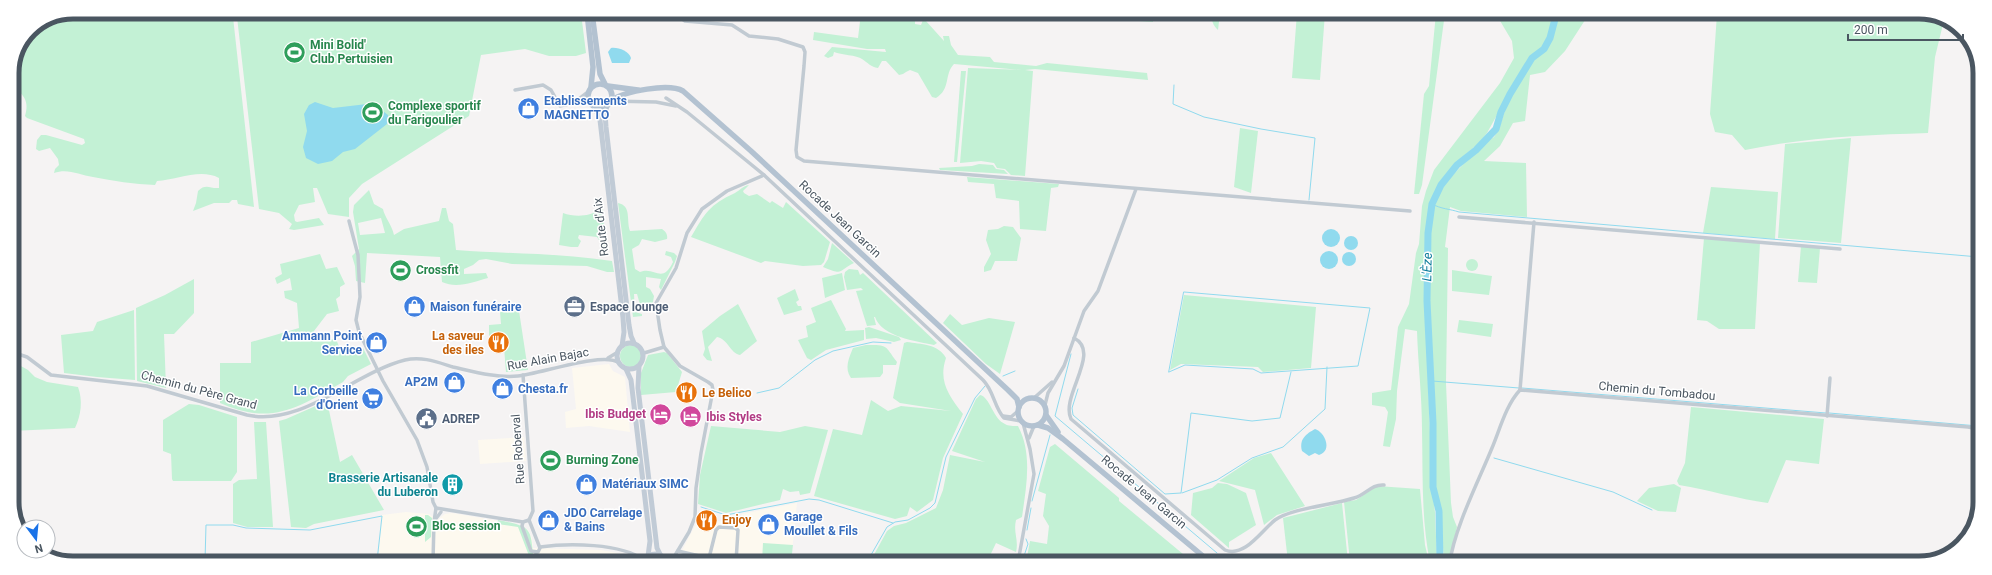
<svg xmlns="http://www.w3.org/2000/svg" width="1992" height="575" viewBox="0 0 1992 575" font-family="Roboto,sans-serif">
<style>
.commercial{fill:#fdf9ef}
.green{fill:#c3f1d5;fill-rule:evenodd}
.water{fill:#90daee}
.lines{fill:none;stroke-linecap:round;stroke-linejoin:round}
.stream{stroke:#90daee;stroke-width:1}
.river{stroke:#90daee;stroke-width:7}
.minor{stroke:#c1cad2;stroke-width:3.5}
.secondary{stroke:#c1cbd6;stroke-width:5}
.primary{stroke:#b3c2d1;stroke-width:5.5}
.labels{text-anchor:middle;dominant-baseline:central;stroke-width:3;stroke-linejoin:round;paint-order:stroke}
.leisure-label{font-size:12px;font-weight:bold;fill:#27864d;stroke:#fff;text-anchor:start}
.shop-label{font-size:12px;font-weight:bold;fill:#366cbe;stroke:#fff;text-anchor:start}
.street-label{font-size:12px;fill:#4a5661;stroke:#fff}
.service-label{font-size:12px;font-weight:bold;fill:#4e5e75;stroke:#fff;text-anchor:start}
.food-label{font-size:12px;font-weight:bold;fill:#c56008;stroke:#fff;text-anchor:start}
.hotel-label{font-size:12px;font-weight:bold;fill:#b23c85;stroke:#fff;text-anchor:end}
.culture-label{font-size:12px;font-weight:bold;fill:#0d838f;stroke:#fff;text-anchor:end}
.water-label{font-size:13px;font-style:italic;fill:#0c7c9b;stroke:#fff}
.rim{fill:none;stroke:#4a5661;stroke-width:5}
</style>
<rect width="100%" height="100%" fill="#f5f3f3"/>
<g class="commercial">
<polygon points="609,364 613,371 625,377 630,432 589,426 566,428 565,412 576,409 572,368"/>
<polygon points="524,437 526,461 480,464 478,440"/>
<polygon points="797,503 791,562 676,562 700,516 716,521 741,523 742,514"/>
<polygon points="406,512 429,514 437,520 445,514 452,513 499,521 521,526 528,530 532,538 533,548 601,550 629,555 635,562 378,561 382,515"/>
</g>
<g class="green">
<path d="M73 12 581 13 586 53 576 56H549L525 49 481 55 469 116 362 184 349 198V217L328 214 317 188H313L315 202 299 205 294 215 295 221 297 222 319 218 324 225 294 230 289 229 292 224 279 213 259 209 237 17H233L254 207 238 204 237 200H232L229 203H214L193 211 196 203 198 191C206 183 210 189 219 188V178C200 168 177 180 157 181L155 185C134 184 113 181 93 177 79 175 68 168 54 173L55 169 59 165 58 159 50 148 39 151 36 149 37 140 41 135H46L82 145 85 143 84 139 27 118 25 116C28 105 27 98 18 91H12V72L30 30Z"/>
<path d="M861 13H915V24L921 25 923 20 926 21 944 41 943 36H949L951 45 958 55 990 57 994 62 1036 66 1047 63 1147 73 1148 80 1035 69 1025 70 1033 71 1025 176 1011 175 1005 169 997 168 994 163 981 161 960 163 968 68 1022 70 954 64C944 74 951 89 936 98L932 97 918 73 910 70 906 72 903 74 899 75 886 61H882L878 68C871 67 868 63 862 59 857 55 841 55 834 52L833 56 828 58 824 56 832 47 886 52 885 49H867L813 40 814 32 858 38Z"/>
<polygon points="1140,13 1153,13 1153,22 1139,21"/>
<path d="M1211 13H1220L1218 30C1213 26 1211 19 1211 13Z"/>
<polygon points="1297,13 1325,13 1320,80 1292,78"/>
<polygon points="1436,13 1445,13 1422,185 1419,194 1414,194 1424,94 1429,86"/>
<path d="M1496 14H1589L1565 51 1545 72 1530 75 1525 121 1513 123 1500 146 1484 161 1526 163 1527 217 1461 211 1450 207 1445 247 1448 248 1446 383 1451 503 1453 517 1457 527 1449 562H1444L1440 504 1434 486 1435 419 1428 259 1430 221 1433 204 1444 184 1484 143 1494 137 1499 129 1507 104 1526 72 1522 70 1487 133 1479 143 1459 160 1447 174 1432 201 1427 221 1425 291 1432 489 1435 512 1437 562H1430C1421 519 1423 473 1422 429 1422 396 1418 364 1417 331L1405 329 1397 391 1396 419 1390 447 1383 446 1388 412 1385 407 1372 405V393L1391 390 1398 327 1409 304 1416 253 1419 244 1422 206 1426 191 1434 170 1500 83 1514 58 1512 41Z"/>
<path d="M1717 14H1935L1944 20 1935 57 1928 133C1866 135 1807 137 1745 150L1732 135 1715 132 1710 114Z"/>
<polygon points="961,71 966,71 957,162 954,162"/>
<polygon points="1240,128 1258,131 1251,193 1234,187"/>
<polygon points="1851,138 1841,243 1778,238 1785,144"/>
<polygon points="979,164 993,165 996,169 1004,170 1008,174 940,170 939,168 972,166"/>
<polygon points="967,177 1059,184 1058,187 1051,188 1046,231 1020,229 1019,201 996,198 994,184 968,182"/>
<path d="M749 185 743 191 744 193 749 196 757 194 770 203 772 201 783 208 786 202 830 242 824 262 821 265 803 266 765 261 761 263 691 237C705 213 709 205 735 193 740 190 743 186 749 185Z"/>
<polygon points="1711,187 1778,192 1775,239 1703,233"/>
<path d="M369 190 374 204 383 209C384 216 392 225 394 235L404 229 439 221 442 208H446L449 221 453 224 456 250C508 254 561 253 612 261L614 272H607L587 266 512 264 486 259 479 260 473 265 464 269V274L486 273 488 278C473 282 457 289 442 282L440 257 367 253 365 283 356 281 355 266 352 256 359 249 353 212 354 205ZM381 218 385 233 360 235 358 223Z"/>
<path d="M602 203 606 251 597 237 579 235 578 238 581 241 578 247H571L559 245 563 213C574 217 589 217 599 210V205Z"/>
<path d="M618 203C632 206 626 220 630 231L662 229C665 231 668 234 667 239L655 242 642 239 639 245 632 249 635 269 640 272C655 266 662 285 673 262L671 257 665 255 666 251 674 253 677 256 675 262 661 290 659 287 661 279 646 277V287L650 289 654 296 652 307 644 311 641 308 637 294H634L635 312 642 314V316L633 317Z"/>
<polygon points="1004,226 1013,227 1021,238 1017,261 995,261 991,270 984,272 984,267 991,254 986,240 988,230 998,229"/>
<polygon points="1704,238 1760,243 1755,329 1719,329 1707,321 1697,320"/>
<path d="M832 243 854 263C837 271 845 276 823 267L828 259Z"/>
<polygon points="1801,246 1820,248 1817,283 1798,282"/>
<path d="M320 254 326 269 337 267 345 284 340 287V296L336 299 339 311 327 314 314 331 315 340 336 339 342 354 351 353 363 348 371 364 348 376 343 382C297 408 272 426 220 403V363H251V342L299 328 297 303 285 298 284 291 292 290 290 278 277 284 275 278 282 274 280 264Z"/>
<circle cx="1472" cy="265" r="6"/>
<path d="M849 269 858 270 860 275 863 273 937 343 934 345C916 341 882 337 875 317H874L876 325 867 326 856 291 863 290 861 288 847 290 844 277 845 272Z"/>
<polygon points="1452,270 1492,276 1489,295 1452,291"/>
<polygon points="842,273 845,290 825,298 822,278"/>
<polygon points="194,279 194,313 174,334 164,334 166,388 137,381 136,308 165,295"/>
<polygon points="795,289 799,300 796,302 798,306 801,306 802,310 784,315 777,298"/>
<polygon points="1184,295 1316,307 1311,368 1263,372 1258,367 1181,364 1170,370"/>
<polygon points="831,300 846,329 845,331 864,330 864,340 826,350 811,360 807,358 798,340 808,337 806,326 816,322 811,308"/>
<path d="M738 304 757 341 740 355C730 353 728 339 717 337L708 347 712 361 707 360 703 355 705 349 702 331 720 316Z"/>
<polygon points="134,310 135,380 97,377 64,373 61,335 93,331 97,322"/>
<polygon points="519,311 528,370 506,372 503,335 489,338 489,325 501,324 500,312"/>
<polygon points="950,314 962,325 989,318 1015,322 1000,374 986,364 943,323"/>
<polygon points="1459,320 1493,324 1491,337 1457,332"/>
<polygon points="869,327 899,337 901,340 894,342 876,338 866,339 865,328"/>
<path d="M907 342C920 344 939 344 946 358 938 381 949 396 963 414L943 458 933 500 917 512 910 507 907 516 895 519 814 496 833 429 862 435 871 400 888 411 901 406 951 411 900 403 893 398 904 343Z"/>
<circle cx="631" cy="356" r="11"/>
<path d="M866 345C889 345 884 345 897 362L896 365H883V373L880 377 851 378C844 368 849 358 853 348Z"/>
<polygon points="664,352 667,353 682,372 676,392 641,395 641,373 648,355"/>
<path d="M12 361 28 370 35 377 47 382 78 387C83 400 81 416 75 428L12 431Z"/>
<path d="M980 395C990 397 993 419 1005 424 1008 426 1014 426 1018 426 1033 454 1026 488 1022 517L1016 520C1013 533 1019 540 1016 552L996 543 987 562H870L887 531 894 526 906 523 936 508 943 490 950 455 985 462 952 451 976 399Z"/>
<polygon points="327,401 340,462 352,455 384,510 314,524 306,528 291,527 279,421 286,419"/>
<polygon points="189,404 199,405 237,417 237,472 231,481 173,481 172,479 171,454 163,451 163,420"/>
<path d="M1691 407 1824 419 1819 464 1786 460 1768 503C1738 499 1709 490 1679 485L1677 481 1685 463Z"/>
<polygon points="254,422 266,422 273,527 247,527 233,523 233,484 239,480 257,479"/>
<polygon points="711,426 780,432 805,426 828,430 810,493 800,495 799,491 790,492 783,489 780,500 726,513 698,504 700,475"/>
<polygon points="1055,444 1119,498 1119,501 1183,554 1185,557 1184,562 1026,562 1030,541 1047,544 1049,526 1043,516 1046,494 1038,491 1050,447"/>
<polygon points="1271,453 1305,506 1277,515 1264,525 1255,490 1219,481 1254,458"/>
<polygon points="1218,483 1227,484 1246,493 1256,525 1229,542 1229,548 1191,515 1193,493 1212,488"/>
<polygon points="1674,484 1681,488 1676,512 1658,511 1637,501 1649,488"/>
<polygon points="1377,486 1420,489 1425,545 1429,562 1350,562 1344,502 1356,500"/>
<polygon points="1342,503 1348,562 1288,562 1283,518"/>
<polygon points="425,515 428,515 432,518 431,537 425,542"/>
<path d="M498 520C534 527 530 528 534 562L531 561 518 527 497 524Z"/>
<polygon points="763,543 793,545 791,562 762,562"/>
</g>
<g class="water">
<path d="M611 48C618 47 629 51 631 58L629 63H612L608 52Z"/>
<polygon points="315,102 333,108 367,104 379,108 388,115 389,120 387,124 355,149 343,152 332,161 318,164 306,158 303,147 307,131 304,114 309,105"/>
<circle cx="1331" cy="238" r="9"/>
<circle cx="1351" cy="243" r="7"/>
<circle cx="1329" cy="260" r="9"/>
<circle cx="1349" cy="259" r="7"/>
<path d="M1315 429C1325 432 1333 451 1319 455L1315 453 1309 456 1302 451C1299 439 1306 434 1315 429Z"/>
</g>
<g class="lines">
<g class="stream">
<polyline points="1174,85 1173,104 1204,117 1261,129 1315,138 1309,200"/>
<path d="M1432 204C1441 209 1450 209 1459 212L1979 257"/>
<polygon points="1184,292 1370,308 1358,366 1261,373 1253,369 1185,365 1169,372"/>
<polyline points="1071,354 1055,416 1217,553"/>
<polyline points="1003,376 1015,371"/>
<polyline points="1432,381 1519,388"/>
<polyline points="1522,388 1826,413"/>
<polyline points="1078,389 1072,408 1073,415 1165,494 1181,493 1191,413 1252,421 1280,418 1291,372"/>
<polyline points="757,393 779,388 815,360 833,351 873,342 891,343"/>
<polyline points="1829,413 1978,426"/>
<polyline points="1494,458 1613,492 1652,510"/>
<polyline points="1182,493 1217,480 1252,458 1283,447 1325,409 1327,367"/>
<polyline points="1032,501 1050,435"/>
<polyline points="701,507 726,515 809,499 819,500 893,523"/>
<polyline points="1027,530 1031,508"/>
<polyline points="205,561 206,525 233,525 246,528 310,530 382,516 377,561"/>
<polyline points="867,562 887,527 895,522 908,520 930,508 935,503 946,457 975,398 985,386"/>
<polyline points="1022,562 1028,544 1026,539"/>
<polyline points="1517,563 1517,558"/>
</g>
<polyline class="river" points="1440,562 1439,511 1433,487 1433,423 1427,301 1428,233 1432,204 1441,185 1457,165 1476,150 1496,129 1501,112 1510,94 1532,58 1544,49 1550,38 1555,19 1559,14"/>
<g class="minor">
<polyline points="674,13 685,21 732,25 749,36 778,39 803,47 805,52 804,66 796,150 797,157 804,161 1410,211"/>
<polyline points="515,90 543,85 551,90 560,106 582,101 590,103"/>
<path d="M666 98 687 112 764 175 983 380C994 391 994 407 1004 418L1021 421"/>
<polyline points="611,101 656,102 676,106"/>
<polyline points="575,102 588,92"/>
<polyline points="1459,217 1840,249"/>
<polyline points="349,221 358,255 360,297 356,320 359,332 383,381 417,440 427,467 433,502 436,508"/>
<path d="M1074 338C1102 352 1060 396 1071 419L1225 550C1245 558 1262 530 1275 520 1292 508 1333 505 1354 498 1366 495 1371 484 1384 485"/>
<path d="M12 352 27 357 51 375 147 386 247 415C302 427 354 373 405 360 422 356 437 362 453 367 475 372 496 378 518 376 540 374 604 351 619 363"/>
<polyline points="644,353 664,347"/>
<polyline points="608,358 618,352"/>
<polyline points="523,375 533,511 529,520"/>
<polyline points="1520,390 1534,222"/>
<polyline points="1034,398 1052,382"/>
<polyline points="1045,405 1048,393 1064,366 1084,311 1098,291 1136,189"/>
<polyline points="1003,416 1011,417 1018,411"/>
<polyline points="1827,416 1830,378"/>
<polyline points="1029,438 1034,426"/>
<polyline points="434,521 441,512"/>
<polyline points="1970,530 1978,475"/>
<path d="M540 547C568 543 621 543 644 560"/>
<polyline points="678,551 708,558"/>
<polyline points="536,553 537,562"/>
<polyline points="1908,559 1926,561"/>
<polyline points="433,561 434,522 436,508 523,522 529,520 540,548 538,552 531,551 522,526 523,522"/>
<polyline points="671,562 689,532 695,517 696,488 701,453 713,390 712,385 708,382 680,366 664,347 660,330 656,303 676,268 687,233 702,209 727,191 764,175"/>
<polyline points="708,562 716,530 719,527 735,528 738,530 736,562"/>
<polyline points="1018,562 1034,474 1030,449 1023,423"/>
<path d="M1450 562C1454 529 1479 480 1492 448 1500 429 1506 405 1520 390L1968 427 1978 429"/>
</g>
<g class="secondary">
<polyline points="607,106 605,113 606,127 629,325 631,336 634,343"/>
<polyline points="595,107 600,120 623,318 624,332 622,346"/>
<circle cx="630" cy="356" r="13"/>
<polyline points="639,366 638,388 657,548 660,554"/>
<polyline points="626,369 631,380 650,541 648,556"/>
<path d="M644 562C650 551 662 552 668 562"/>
</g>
<g class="primary">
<polyline points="587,13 593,67 591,87"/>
<polyline points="592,13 600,74 605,84"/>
<circle cx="600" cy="96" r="12"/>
<polyline points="608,86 638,90"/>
<path d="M612 100C625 91 669 83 683 91L751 151 1008 390 1017 399 1019 407"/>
<circle cx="1032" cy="412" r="14"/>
<polyline points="1046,415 1058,432"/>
<polyline points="1038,425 1048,428 1063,439 1210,562"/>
</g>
</g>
<defs>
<symbol id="stadium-disc" viewBox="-11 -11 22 22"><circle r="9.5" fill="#2e9e5b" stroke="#fff"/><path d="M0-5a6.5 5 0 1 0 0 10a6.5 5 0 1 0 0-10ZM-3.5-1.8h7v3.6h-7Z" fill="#fff"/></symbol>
<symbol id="shop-disc" viewBox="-11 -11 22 22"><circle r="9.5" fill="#3f7fe0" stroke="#fff"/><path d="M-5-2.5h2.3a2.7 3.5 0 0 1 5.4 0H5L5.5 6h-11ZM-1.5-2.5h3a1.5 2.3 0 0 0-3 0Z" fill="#fff"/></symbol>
<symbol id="office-disc" viewBox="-11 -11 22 22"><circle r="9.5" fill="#5c6f8a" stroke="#fff"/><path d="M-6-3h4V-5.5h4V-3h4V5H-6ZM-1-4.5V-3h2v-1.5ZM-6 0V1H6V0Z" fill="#fff"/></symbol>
<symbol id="restaurant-disc" viewBox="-11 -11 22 22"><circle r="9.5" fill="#e8710a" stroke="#fff"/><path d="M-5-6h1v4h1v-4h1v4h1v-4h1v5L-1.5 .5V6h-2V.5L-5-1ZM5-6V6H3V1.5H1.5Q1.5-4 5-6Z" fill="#fff"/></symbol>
<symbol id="supermarket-disc" viewBox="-11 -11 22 22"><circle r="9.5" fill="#3f7fe0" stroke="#fff"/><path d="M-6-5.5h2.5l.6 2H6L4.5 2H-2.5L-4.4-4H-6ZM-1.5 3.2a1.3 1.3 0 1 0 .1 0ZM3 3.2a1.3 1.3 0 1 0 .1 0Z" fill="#fff"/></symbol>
<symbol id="hotel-disc" viewBox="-11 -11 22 22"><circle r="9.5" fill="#d1479c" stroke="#fff"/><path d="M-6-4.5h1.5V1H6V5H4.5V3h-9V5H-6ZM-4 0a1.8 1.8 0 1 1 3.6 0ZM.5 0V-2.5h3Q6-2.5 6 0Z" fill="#fff"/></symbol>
<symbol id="civic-disc" viewBox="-11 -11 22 22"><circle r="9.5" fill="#5c6f8a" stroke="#fff"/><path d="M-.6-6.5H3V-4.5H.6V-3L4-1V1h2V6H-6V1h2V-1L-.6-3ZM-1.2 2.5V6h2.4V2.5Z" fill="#fff"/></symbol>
<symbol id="building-disc" viewBox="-11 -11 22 22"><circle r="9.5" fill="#0f9aa8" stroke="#fff"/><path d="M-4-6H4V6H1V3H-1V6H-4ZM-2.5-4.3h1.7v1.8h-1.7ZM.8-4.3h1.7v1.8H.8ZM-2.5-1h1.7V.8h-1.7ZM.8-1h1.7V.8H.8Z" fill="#fff"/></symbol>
</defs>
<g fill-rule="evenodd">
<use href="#stadium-disc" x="282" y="40" width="25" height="25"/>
<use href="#shop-disc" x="516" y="96" width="25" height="25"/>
<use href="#stadium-disc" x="360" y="100" width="25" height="25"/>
<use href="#stadium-disc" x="388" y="258" width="25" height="25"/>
<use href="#shop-disc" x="402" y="294" width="25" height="25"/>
<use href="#office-disc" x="562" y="294" width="25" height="25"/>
<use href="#shop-disc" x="364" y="330" width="25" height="25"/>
<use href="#restaurant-disc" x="486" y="330" width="25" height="25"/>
<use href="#shop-disc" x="442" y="370" width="25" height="25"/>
<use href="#shop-disc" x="490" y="376" width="25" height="25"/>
<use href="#restaurant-disc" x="674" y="380" width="25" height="25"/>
<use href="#supermarket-disc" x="360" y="386" width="25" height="25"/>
<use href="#hotel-disc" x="648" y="402" width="25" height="25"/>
<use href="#hotel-disc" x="678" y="404" width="25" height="25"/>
<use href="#civic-disc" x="414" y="406" width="25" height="25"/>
<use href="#stadium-disc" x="538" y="448" width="25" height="25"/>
<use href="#shop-disc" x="574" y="472" width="25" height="25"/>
<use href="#building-disc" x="440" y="472" width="25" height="25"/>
<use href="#shop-disc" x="536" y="508" width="25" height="25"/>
<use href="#restaurant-disc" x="694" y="508" width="25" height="25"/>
<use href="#shop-disc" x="756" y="512" width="25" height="25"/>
<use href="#stadium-disc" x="404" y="514" width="25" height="25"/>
</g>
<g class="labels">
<g class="leisure-label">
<text x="310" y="45">Mini Bolid'<tspan x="310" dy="14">Club Pertuisien</tspan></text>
<text x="388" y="106">Complexe sportif<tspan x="388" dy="14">du Farigoulier</tspan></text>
<text x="416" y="270">Crossfit</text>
<text x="566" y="460">Burning Zone</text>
<text x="432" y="526">Bloc session</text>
</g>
<g class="shop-label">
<text x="544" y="101">Etablissements<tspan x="544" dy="14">MAGNETTO</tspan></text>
<text x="430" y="307">Maison funéraire</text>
<text x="362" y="336" text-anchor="end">Ammann Point<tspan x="362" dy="14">Service</tspan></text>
<text x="438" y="382" text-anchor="end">AP2M</text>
<text x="518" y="389">Chesta.fr</text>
<text x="358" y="391" text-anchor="end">La Corbeille<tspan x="358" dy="14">d'Orient</tspan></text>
<text x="602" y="484">Matériaux SIMC</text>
<text x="564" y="513">JDO Carrelage<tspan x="564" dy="14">&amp; Bains</tspan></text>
<text x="784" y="517">Garage<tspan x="784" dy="14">Moullet &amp; Fils</tspan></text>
</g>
<g class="street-label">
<text transform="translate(840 219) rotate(43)">Rocade Jean Garcin</text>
<text transform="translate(601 227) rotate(-97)">Route d'Aix</text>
<text transform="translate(548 359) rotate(-10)">Rue Alain Bajac</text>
<text transform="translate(199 390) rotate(15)">Chemin du Père Grand</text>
<text transform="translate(1657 391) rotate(5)">Chemin du Tombadou</text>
<text transform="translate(518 449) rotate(-94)">Rue Roberval</text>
<text transform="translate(1144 492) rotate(40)">Rocade Jean Garcin</text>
</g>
<g class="service-label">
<text x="590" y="307">Espace lounge</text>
<text x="442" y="419">ADREP</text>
</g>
<g class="food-label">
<text x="484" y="336" text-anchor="end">La saveur<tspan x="484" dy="14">des iles</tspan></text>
<text x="702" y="393">Le Belico</text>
<text x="722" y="520">Enjoy</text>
</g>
<g class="hotel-label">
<text x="646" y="414">Ibis Budget</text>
<text x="706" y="417" text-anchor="start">Ibis Styles</text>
</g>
<g class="culture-label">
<text x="438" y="478">Brasserie Artisanale<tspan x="438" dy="14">du Luberon</tspan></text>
</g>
<g class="water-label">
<text transform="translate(1427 267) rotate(-89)">L'Èze</text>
</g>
</g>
<path d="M0 0H1992V575H0ZM73 19H1919A54 54 0 0 1 1973 73V502A54 54 0 0 1 1919 556H73A54 54 0 0 1 19 502V73A54 54 0 0 1 73 19Z" fill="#fff" fill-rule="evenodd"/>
<path class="rim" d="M73 19H1919A54 54 0 0 1 1973 73V502A54 54 0 0 1 1919 556H73A54 54 0 0 1 19 502V73A54 54 0 0 1 73 19Z"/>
<g transform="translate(36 539) rotate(164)"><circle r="19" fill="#ffffff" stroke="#b7bbc0"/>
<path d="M0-3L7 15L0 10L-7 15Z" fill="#1a73e8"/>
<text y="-6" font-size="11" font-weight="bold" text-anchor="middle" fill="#4a5661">N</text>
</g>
<path d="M1848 34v6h115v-6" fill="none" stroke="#4a5661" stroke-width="2"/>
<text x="1854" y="34" font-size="12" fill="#4a5661" stroke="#ffffff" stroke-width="3" paint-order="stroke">200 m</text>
</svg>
